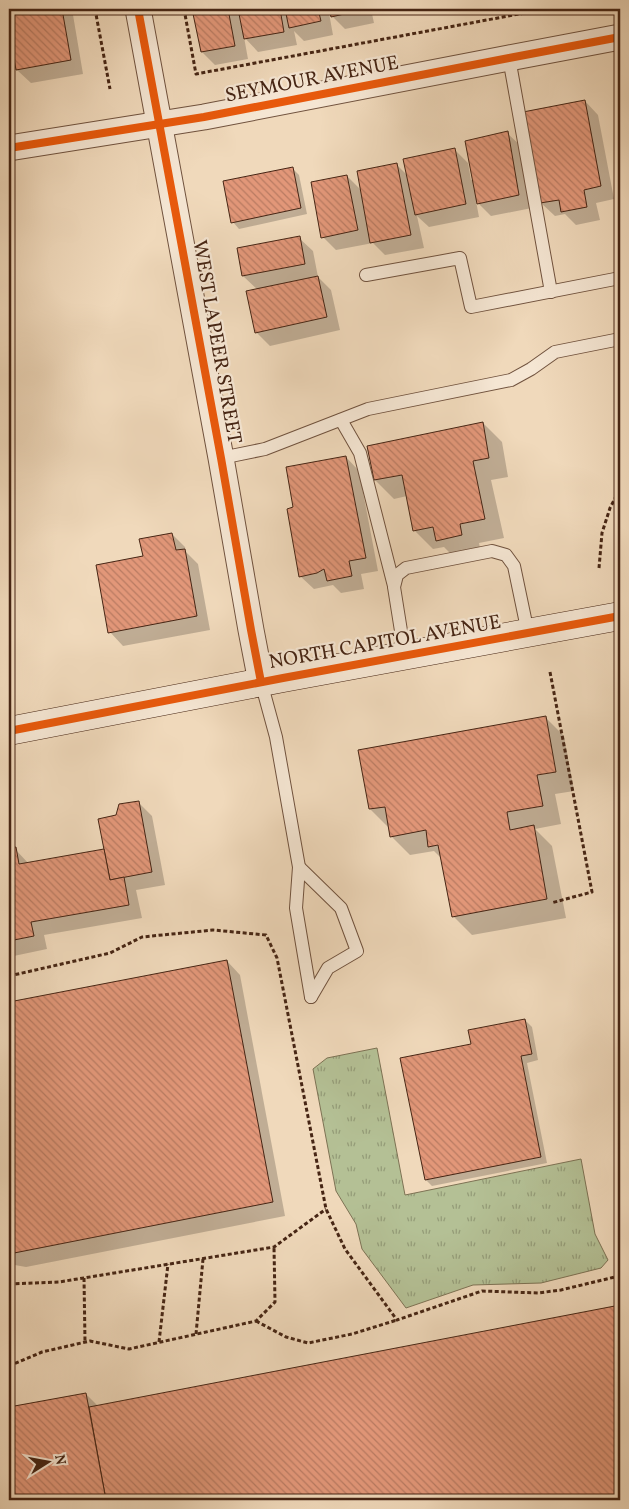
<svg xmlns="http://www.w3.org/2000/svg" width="629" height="1509" viewBox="0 0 629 1509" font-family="Vollkorn,serif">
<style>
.grass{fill:url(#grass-tufts);stroke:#7d7254}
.shadow{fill:#0003}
.building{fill:url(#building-back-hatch);stroke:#462514}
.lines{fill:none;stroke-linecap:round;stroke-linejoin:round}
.lane-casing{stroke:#70523e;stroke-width:14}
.street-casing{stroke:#70523e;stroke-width:27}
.secondary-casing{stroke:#462514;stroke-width:29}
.path{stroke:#462514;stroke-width:3;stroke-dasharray:4 2.5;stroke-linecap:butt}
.lane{stroke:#f5e6d3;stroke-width:12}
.street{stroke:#f5e6d3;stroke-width:25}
.secondary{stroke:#f5e6d3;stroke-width:28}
.cycleway-casing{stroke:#f5e6d3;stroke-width:11}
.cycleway{stroke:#e8590c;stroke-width:8}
.labels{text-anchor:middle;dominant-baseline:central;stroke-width:4.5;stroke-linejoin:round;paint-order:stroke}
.street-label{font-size:20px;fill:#462514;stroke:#f5e6d3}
</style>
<defs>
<pattern id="grass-tufts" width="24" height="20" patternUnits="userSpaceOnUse" patternTransform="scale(1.25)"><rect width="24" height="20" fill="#b4c095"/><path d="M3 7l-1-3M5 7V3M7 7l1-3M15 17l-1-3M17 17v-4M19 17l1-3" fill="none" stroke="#949c78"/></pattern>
<pattern id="building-back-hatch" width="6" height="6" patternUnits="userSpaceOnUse" patternTransform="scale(1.25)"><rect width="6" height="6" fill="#e29779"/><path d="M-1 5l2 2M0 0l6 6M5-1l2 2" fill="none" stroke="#b97b62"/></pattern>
</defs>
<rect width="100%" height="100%" fill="#f0d9bb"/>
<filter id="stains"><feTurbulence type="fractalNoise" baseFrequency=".004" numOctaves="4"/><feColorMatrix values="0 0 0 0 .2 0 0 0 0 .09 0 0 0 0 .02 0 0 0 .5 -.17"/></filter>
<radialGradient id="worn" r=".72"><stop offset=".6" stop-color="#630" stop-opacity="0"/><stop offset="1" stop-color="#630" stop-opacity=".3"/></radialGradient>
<polygon class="grass" points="377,1048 405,1195 581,1159 595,1234 608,1260 601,1268 541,1283 473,1285 406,1308 362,1249 356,1224 336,1191 313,1069 327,1058"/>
<g class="shadow">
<polygon points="9,9 72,9 83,74 31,83 17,70 9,22"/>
<polygon points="194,9 371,9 374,23 345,29 329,13 333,35 304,41 294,31 297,45 258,52 244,37 248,59 215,65 202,52"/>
<polygon points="585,101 598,115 614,199 596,203 600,220 576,225 565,214 555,216 541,203"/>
<polygon points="507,133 521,146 532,208 491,216 476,201 479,217 429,227 417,216 424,248 385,255 373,243 336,250 323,237 347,176 362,191 397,165 408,176 454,149 468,163 471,180 474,179"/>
<polygon points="292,168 299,175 307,214 239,229 233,222"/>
<polygon points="299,238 313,251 318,277 331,290 340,330 270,346 256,332 258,290 243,276"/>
<polygon points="483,423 502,442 508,477 491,480 504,538 479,543 481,554 456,559 444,547 433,549 414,530 407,496 394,499 375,480"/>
<polygon points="346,457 359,471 378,571 361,574 364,589 341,593 333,585 314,589 300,576 295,508"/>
<polygon points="172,534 185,547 186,552 198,564 210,630 123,646 110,632 144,557"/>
<polygon points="545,717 564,736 574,791 555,794 561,824 535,829 552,846 566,918 472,935 453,916 442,859 434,851 410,855 391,836 389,828 370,809"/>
<polygon points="138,802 152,816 165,885 136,890 142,918 44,935 47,949 9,957 9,850 15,849 29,864 105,850 117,816"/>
<polygon points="227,961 240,975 285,1216 26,1267 9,1264 9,1003"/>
<polygon points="525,1020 532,1027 538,1060 527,1063 547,1163 432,1186 426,1180 473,1045"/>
<polygon points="620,1306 620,1500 9,1500 9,1408 86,1394 98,1406"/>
</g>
<g class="building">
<polygon points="9,9 62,9 71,60 16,70 9,29"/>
<polygon points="192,9 228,9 235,46 201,52"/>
<polygon points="238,9 280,9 284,32 244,39"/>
<polygon points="285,9 318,9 321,21 289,28"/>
<polygon points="329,9 362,9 362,10 331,17"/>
<polygon points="585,100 601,186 584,190 587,207 561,212 559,200 540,203 523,112"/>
<polygon points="508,131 519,195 477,204 465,141"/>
<polygon points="455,148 466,204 415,215 403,159"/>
<polygon points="397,163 411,235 370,243 357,171"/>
<polygon points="293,167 301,208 231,223 223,181"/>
<polygon points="347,175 358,230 321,238 311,182"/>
<polygon points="300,236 305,264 242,276 237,248"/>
<polygon points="318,276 327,317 255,333 246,291"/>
<polygon points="483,422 489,458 473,461 485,519 460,524 462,535 436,541 433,527 413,531 402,475 374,480 367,446"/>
<polygon points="346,456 366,558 349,561 352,576 327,581 324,569 317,573 299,577 287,509 293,507 286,467"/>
<polygon points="172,533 176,550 185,549 197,616 108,633 96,565 143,556 139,539"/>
<polygon points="546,716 556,772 537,775 543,806 507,812 510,830 534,825 547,899 452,917 438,845 428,847 426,830 390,837 385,807 369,809 358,750"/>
<polygon points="139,801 152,872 110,880 98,819 116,815 119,804"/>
<polygon points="16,847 19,864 104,849 110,880 124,877 129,905 31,922 34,936 9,941 9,848"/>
<polygon points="227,960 273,1202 9,1254 9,1002"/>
<polygon points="525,1019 532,1054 521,1056 541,1157 425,1180 400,1058 471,1044 468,1030"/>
<polygon points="620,1305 620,1500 106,1500 89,1407"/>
<polygon points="86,1393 106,1500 9,1500 9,1407"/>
</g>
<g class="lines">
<defs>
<g id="lane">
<polyline points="509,58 551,292"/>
<polyline points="366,275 460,258 471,307 620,278"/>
<polyline points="341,420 360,453 394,586"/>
<polyline points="221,458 265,449 368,409 511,380 531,369 555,352 620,339"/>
<polyline points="405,656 394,587 397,575 406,568 492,551 506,555 514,566 528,633"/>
<polyline points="261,682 276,737 299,867 296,908 311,997"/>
<polyline points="299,867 341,908 357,951 328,968 311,997"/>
</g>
<g id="street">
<polyline points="138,9 221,458 251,630 261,682"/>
<polyline points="9,148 204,117 509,58 620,37"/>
</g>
<polyline id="secondary" points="9,731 283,678 620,616"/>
</defs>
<use href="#lane" class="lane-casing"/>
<use href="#street" class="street-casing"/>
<use href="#secondary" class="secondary-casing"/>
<g class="path">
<polyline points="95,9 110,89"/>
<polyline points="184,9 196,74 546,9"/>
<polyline points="599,568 602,533 610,508 620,489"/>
<polyline points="550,672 592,892 551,903"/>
<polyline points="9,976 110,953 142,937 213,930 266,935 277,958 326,1209 345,1249 397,1320 482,1291 538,1293 561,1290 619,1276 620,1285"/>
<polyline points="84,1278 85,1342"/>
<polyline points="9,1284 59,1282 274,1247 326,1209"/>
<polyline points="256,1321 286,1337 308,1343 352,1334 397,1320"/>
<polyline points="9,1329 9,1342"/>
<polyline points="196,1334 203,1259"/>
<polyline points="159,1342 168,1264"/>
<polyline points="9,1366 42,1352 90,1341 129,1349 256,1321 275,1302 274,1247"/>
</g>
<use href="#lane" class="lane"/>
<use href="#street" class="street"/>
<use href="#secondary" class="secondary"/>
<defs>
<g id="cycleway">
<polyline points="138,9 221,458 251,630 261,682"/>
<polyline points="9,148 204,117 509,58 620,37"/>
<polyline points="9,731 283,678 620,616"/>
</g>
</defs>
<use href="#cycleway" class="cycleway-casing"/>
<use href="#cycleway" class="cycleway"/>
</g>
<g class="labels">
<g class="street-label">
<text transform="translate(312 80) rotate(-11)">SEYMOUR AVENUE</text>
<text transform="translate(216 342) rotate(80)">WEST LAPEER STREET</text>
<text transform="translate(385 643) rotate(-10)">NORTH CAPITOL AVENUE</text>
</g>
</g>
<rect width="629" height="1509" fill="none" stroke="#f0d9bb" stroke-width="30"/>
<rect x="10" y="10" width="609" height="1489" fill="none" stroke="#462514" stroke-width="2.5"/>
<rect x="15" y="15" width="599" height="1479" fill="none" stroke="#462514"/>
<g transform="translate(48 1462) rotate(79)" stroke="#f5e6d3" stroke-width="4" paint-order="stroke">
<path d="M0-4L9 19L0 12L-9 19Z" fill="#462514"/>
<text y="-8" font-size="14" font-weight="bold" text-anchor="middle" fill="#462514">N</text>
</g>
<rect width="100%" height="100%" filter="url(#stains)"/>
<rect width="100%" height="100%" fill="url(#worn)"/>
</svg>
